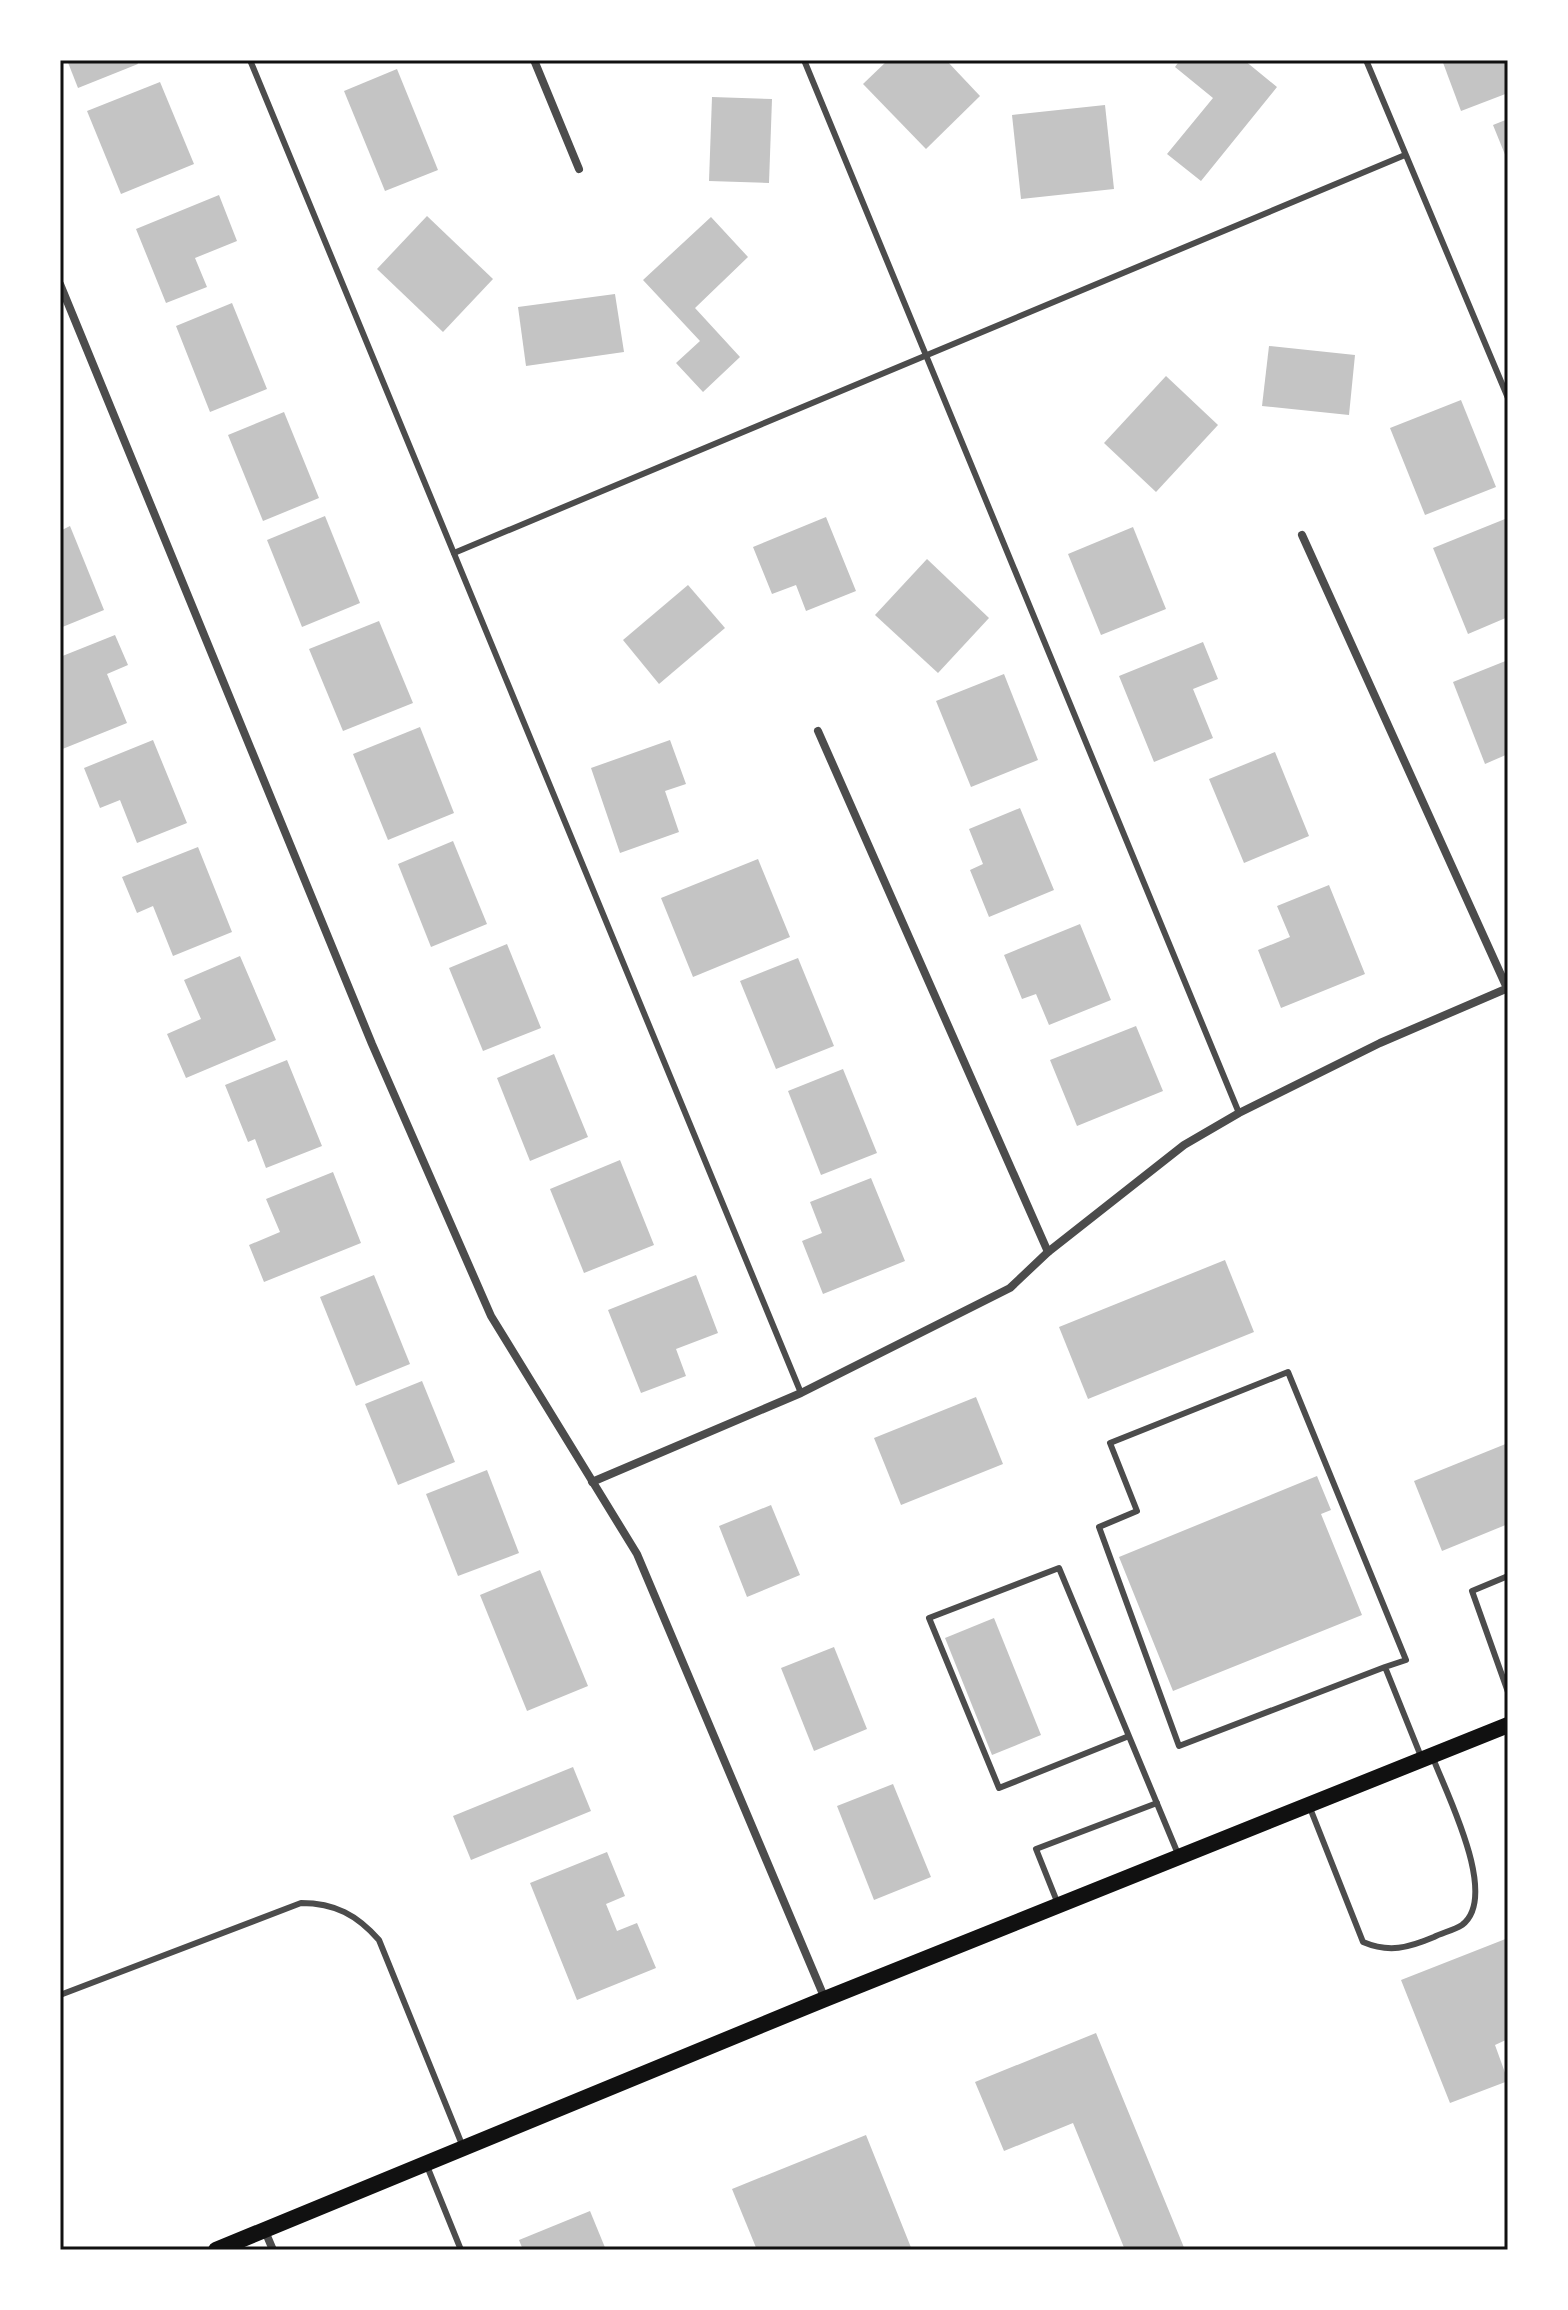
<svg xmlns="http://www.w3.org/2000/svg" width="1568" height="2310" viewBox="0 0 1568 2310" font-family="'Fira Sans',sans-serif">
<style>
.building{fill:#c4c4c4}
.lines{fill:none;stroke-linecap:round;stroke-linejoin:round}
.service{stroke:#4c4c4c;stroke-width:6}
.minor{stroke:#4c4c4c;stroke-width:8}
.secondary{stroke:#111;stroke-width:16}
.neatline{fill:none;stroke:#111;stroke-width:3}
</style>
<rect width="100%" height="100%" fill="#fff"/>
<g class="building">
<polygon points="67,60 136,60 138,64 78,88"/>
<polygon points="888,60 946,60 980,96 926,149 863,84"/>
<polygon points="1180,60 1244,60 1277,87 1201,181 1167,154 1213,98 1175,67"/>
<polygon points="1442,60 1508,60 1508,93 1461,111"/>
<polygon points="397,69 438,170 385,191 344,91"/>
<polygon points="160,82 194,164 121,194 87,111"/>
<polygon points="712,97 772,99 769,183 709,181"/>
<polygon points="1105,105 1114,189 1021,199 1012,115"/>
<polygon points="1508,119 1508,162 1493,125"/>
<polygon points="219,195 237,241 195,258 207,287 166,303 136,229"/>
<polygon points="427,216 493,279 443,332 377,269"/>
<polygon points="711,217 748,257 695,308 740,357 703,392 676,363 700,341 643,280"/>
<polygon points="615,294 624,352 526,366 518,307"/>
<polygon points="232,303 267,389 210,412 176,326"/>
<polygon points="1269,346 1355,355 1349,415 1262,406"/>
<polygon points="1166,376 1218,425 1156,492 1104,443"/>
<polygon points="1461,400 1496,487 1425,515 1390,428"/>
<polygon points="284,412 319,498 263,521 228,435"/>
<polygon points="325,516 360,603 302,627 267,540"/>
<polygon points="826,517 856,591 806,611 796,585 772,594 753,547"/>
<polygon points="1505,519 1508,527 1508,617 1468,634 1433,548"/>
<polygon points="70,526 104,610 60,628 60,531"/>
<polygon points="1133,527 1166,609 1101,635 1068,554"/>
<polygon points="927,559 989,618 938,673 875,615"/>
<polygon points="688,585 725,628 659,684 623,640"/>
<polygon points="379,621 413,703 343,731 309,649"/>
<polygon points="115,635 128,665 107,674 127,723 60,750 60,657"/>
<polygon points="1203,642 1218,679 1193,689 1213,738 1154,762 1119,676"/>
<polygon points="1508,660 1508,754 1485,764 1453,682"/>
<polygon points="1004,674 1038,760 971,787 936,701"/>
<polygon points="420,727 454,813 388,840 353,754"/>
<polygon points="153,740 187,823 137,843 120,800 100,808 84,768"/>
<polygon points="670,740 686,784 665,791 679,832 620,853 591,768"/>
<polygon points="1275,752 1309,836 1244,863 1209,779"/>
<polygon points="1020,808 1054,890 989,917 970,870 983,864 969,829"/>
<polygon points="453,841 487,924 431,947 398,864"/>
<polygon points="198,847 232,932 173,956 153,906 137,913 122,877"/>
<polygon points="758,859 790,937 693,977 661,898"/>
<polygon points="1329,885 1365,974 1281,1008 1258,950 1290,937 1277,906"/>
<polygon points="1080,924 1111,1000 1049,1025 1036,994 1022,999 1004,955"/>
<polygon points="507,944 541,1028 483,1051 449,968"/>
<polygon points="240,956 276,1040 186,1078 167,1034 201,1019 184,980"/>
<polygon points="798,958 834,1046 776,1069 740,981"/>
<polygon points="1136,1026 1163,1091 1077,1126 1050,1060"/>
<polygon points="554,1054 588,1137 530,1161 497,1078"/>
<polygon points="287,1060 322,1146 266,1168 255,1139 248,1142 225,1085"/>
<polygon points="843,1069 877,1153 821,1175 788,1091"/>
<polygon points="620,1160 654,1245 584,1273 550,1189"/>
<polygon points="333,1172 361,1243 264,1282 249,1245 280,1232 266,1199"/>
<polygon points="871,1178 905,1261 823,1294 802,1241 822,1233 810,1202"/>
<polygon points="1225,1260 1254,1332 1088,1399 1059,1327"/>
<polygon points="374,1275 410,1364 356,1386 320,1297"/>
<polygon points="696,1275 718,1333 676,1349 686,1376 641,1393 608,1310"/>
<polygon points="422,1381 455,1462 398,1485 365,1404"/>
<polygon points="976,1397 1003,1464 901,1505 874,1438"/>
<polygon points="1508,1443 1508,1524 1442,1551 1414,1481"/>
<polygon points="487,1470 519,1553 458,1576 426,1494"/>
<polygon points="1317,1476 1331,1510 1321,1514 1362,1615 1173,1691 1119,1557"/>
<polygon points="771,1505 800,1575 747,1597 719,1526"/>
<polygon points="540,1570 588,1686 527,1711 480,1595"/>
<polygon points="994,1618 1041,1735 992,1755 945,1638"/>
<polygon points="834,1647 867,1729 814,1751 781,1668"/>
<polygon points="573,1767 591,1811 471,1860 453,1816"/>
<polygon points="893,1784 931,1877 874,1900 837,1806"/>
<polygon points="607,1852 625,1896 606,1904 617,1931 637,1923 656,1968 577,2000 530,1883"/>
<polygon points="1508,1938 1508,2039 1495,2045 1508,2081 1450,2103 1401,1980"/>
<polygon points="1096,2033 1185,2250 1125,2250 1073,2123 1004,2151 975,2082"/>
<polygon points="866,2135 912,2250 757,2250 732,2189"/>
<polygon points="590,2211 606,2250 523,2250 519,2240"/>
</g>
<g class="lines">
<g class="service">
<polyline points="250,60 801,1393"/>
<polyline points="804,60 1239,1113"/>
<polyline points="1366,60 1508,398"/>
<polyline points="454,553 1405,155"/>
<polyline points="1508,1576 1472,1591 1508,1692"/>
<polyline points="1385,1667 1179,1746 1099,1527 1137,1511 1110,1443 1288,1372 1406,1660 1385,1667 1422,1759"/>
<polyline points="1129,1736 999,1788 929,1618 1059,1568 1178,1854"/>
<path d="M1310 1808 1363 1942C1389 1953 1408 1948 1434 1937 1442 1933 1454 1930 1462 1925 1500 1897 1446 1793 1433 1758"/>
<polyline points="1058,1904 1036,1849 1157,1803"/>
<path d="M60 1995 301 1903C335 1903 357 1915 379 1940L463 2147"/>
<polyline points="427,2166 461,2250"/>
</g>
<g class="minor">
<polyline points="534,60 579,169"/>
<polyline points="60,284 372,1044 491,1316 637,1554 825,1999"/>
<polyline points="1302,535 1507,988"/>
<polyline points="818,731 1048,1252"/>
<polyline points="592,1482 801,1393 1010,1288 1048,1252 1184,1145 1239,1113 1380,1043 1508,988"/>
<polyline points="265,2231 273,2250"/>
</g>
<polyline class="secondary" points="216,2250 825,1999 1508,1725"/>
</g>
<rect width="1568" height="2310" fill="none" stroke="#ffffff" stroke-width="124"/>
<rect x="62" y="62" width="1444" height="2186" class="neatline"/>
</svg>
